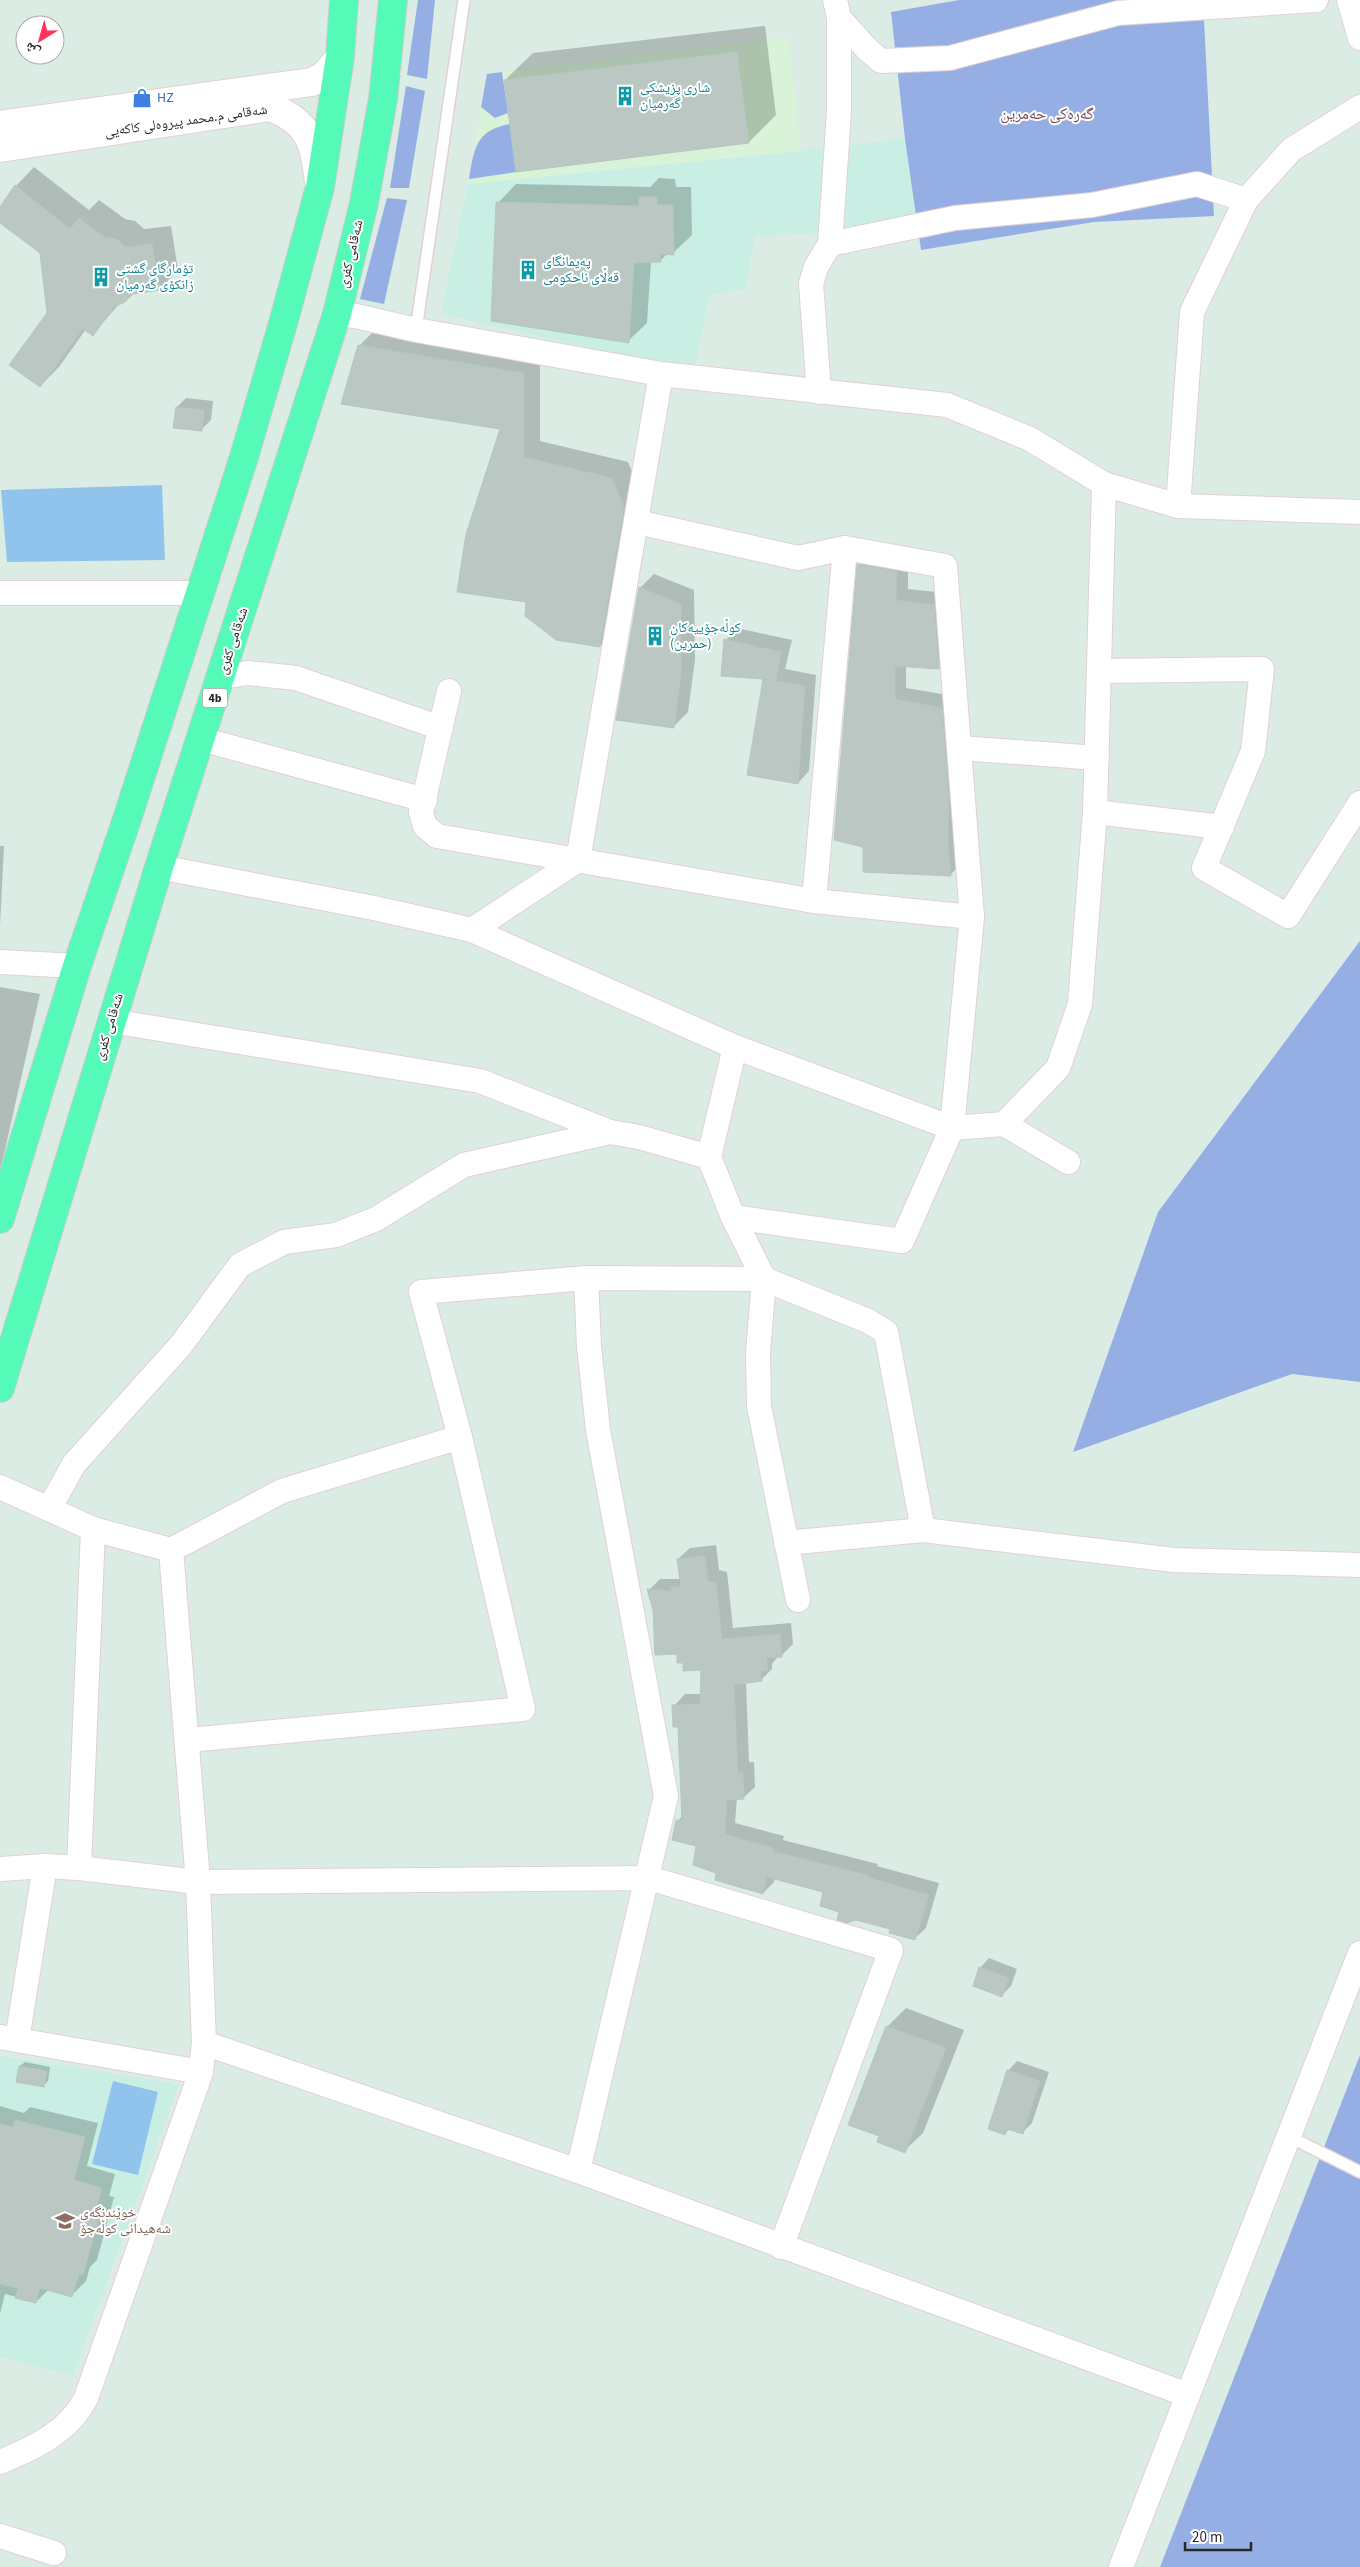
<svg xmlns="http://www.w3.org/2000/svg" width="1360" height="2567" viewBox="0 0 1360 2567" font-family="'Source Sans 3','Noto Naskh Arabic',sans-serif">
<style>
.education{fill:#c9eee3}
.medical{fill:#d8f3d7}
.green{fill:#95afe4}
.pitch{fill:#91c4ec}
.shadow{fill:#0003}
.building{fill:#bac7c2;stroke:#b4c7c1}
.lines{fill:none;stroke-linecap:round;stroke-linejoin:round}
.service-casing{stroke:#e3d0d3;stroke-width:14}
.minor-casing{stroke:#e3d0d3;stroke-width:26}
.tertiary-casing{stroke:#e3d0d3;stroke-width:30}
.trunk-casing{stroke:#ccc;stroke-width:30}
.service{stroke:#fff;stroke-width:11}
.minor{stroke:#fff;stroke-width:24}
.tertiary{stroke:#fff;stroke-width:28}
.trunk{stroke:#55f9b8;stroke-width:28}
.labels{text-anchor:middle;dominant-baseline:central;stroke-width:4;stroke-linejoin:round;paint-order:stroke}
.shield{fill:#fff;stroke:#696969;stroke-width:1}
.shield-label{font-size:12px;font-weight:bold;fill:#292929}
.culture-label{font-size:14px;fill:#0d838f;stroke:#fff;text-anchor:start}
.shop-label{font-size:14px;fill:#366cbe;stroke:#fff;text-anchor:start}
.street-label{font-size:14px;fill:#292929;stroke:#fff}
.education-label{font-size:14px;fill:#785e54;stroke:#fff;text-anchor:start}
.quarter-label{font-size:16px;fill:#7b4951;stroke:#fff}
</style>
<rect width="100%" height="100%" fill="#dbece5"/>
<g class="education">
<polygon points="905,139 918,226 755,237 745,289 709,295 694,371 441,314 468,184"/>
<polygon points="0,2056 179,2084 73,2375 0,2357"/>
</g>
<polygon class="medical" points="788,37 801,151 468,184 487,74"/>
<g class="green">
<polygon points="418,0 435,0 427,79 407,75"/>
<polygon points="959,0 1203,0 1214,216 1094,222 921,250 905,139 891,12"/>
<polygon points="502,72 508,113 495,118 481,107 487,74"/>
<polygon points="406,86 425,91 409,188 390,188"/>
<path d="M510 124 516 172 469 179C474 150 475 130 510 124Z"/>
<polygon points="387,198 407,200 384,304 360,299"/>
<polygon points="1360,941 1360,1382 1292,1374 1073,1452 1158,1212"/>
<polygon points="1360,2055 1360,2567 1160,2567"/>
</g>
<g class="pitch">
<polygon points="162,485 165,560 7,562 1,490"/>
<polygon points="113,2081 158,2092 138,2175 92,2164"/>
</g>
<g class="shadow">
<polygon points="765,26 776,115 749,142 505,80 533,53"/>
<polygon points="34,167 89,210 99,200 125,219 135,221 144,229 171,226 178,270 160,289 133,293 120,303 93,334 86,329 59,367 40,386 49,313 42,253 0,222 0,210 16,186"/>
<polygon points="659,178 675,179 676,187 691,187 692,235 673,253 668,253 660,261 651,261 647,323 628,341 498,203 516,184 650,187"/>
<polygon points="376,329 540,357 540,441 628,462 640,490 616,630 600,646 528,601 502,428 359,346"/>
<polygon points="186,398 213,401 211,420 201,430 177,407"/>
<polygon points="870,553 908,560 908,589 946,593 951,656 939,668 906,665 906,688 954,696 962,863 950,875 864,871 859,565"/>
<polygon points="654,574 694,590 695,660 688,712 674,726 640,588"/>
<polygon points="737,628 792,640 785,669 816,675 809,771 798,783 748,774 764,678 726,640"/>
<polygon points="0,846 4,846 0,926"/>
<polygon points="0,987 40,994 0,1172"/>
<polygon points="716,1545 719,1570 727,1572 733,1628 791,1623 793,1644 781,1656 778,1656 772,1664 772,1669 761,1680 746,1682 749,1762 754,1762 755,1787 743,1798 737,1798 735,1823 784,1836 783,1840 878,1864 877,1866 939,1883 926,1928 914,1939 892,1928 841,1911 824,1891 775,1877 774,1882 763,1893 717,1872 678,1821 683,1815 679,1726 674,1706 685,1694 702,1694 703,1669 684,1662 654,1609 649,1590 660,1579 681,1579 678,1559 690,1548"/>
<polygon points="989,1958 1017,1969 1011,1986 1002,1995 980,1968"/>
<polygon points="906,2008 964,2030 923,2133 904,2151 880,2135 887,2027"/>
<polygon points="1017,2061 1049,2072 1032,2123 1022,2133 1010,2129 1005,2133 1008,2071"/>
<polygon points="25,2062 50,2067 48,2081 43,2086 18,2081 20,2066"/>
<polygon points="0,2106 24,2113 30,2107 98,2123 87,2166 115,2174 109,2196 114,2197 97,2260 90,2267 86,2281 72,2295 49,2289 36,2302 5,2294 0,2314"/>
</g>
<g class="building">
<polygon points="737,52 749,143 516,172 504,80"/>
<polygon points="15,185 70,229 79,218 106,238 117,239 125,247 152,244 160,290 133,294 125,302 114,307 93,336 83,329 40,387 9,365 47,313 40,253 0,223 0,207"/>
<polygon points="639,197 657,197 657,205 673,205 674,255 660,254 661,262 634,263 629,343 491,321 496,202 639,206"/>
<polygon points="358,345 524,373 524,457 612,478 624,507 600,647 556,640 525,616 526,602 457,592 466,534 500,429 341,404"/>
<polygon points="176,407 204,410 202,431 173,428"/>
<polygon points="857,564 897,571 896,600 934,605 939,669 895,666 895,699 942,708 949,799 948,844 951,876 863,872 863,847 834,840"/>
<polygon points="639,587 681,604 681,675 674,728 616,720"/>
<polygon points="724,639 781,652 776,680 764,679 805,686 798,784 747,775 763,679 721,676"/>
<polygon points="705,1556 708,1581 716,1583 722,1639 780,1634 782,1657 766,1658 768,1670 760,1671 762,1681 734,1685 738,1773 743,1773 744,1799 727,1800 725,1834 773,1848 772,1851 867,1875 867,1877 929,1895 915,1940 889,1933 890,1929 856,1920 847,1923 837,1920 839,1912 820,1906 823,1892 767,1877 763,1894 715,1880 716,1873 693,1865 696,1846 672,1840 676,1820 682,1821 678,1727 673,1727 672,1705 700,1704 701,1670 683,1671 683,1663 677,1663 677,1654 655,1655 653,1610 647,1589 671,1591 671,1587 681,1587 677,1559"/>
<polygon points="979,1967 1009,1978 1002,1997 973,1986"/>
<polygon points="886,2026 946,2048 905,2153 877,2142 879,2136 848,2125"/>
<polygon points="19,2066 47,2071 44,2087 16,2082"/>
<polygon points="1007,2070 1040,2081 1023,2134 1007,2129 1005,2135 988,2129"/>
<polygon points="15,2120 85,2137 74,2180 102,2188 96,2209 101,2210 83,2275 79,2274 72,2297 40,2288 36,2303 15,2298 18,2288 0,2284 0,2124 13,2127"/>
</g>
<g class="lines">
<defs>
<g id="service">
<polyline points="416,330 464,0"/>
<polyline points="1288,2136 1360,2172"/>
</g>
<g id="minor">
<polyline points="1349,0 1360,38"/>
<polyline points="839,18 867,49 881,61 950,58 1118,13 1316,0"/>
<polyline points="830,244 955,218 1092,205 1197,184 1246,200"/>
<polyline points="337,314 356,316 416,330 661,374 947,405 1030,439 1104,484 1178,506 1360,512"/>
<polyline points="819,392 811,284 816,267 830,244 839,112 839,18 835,0"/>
<polyline points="1178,506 1192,312 1246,200 1291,150 1360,107"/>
<polyline points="637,522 798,558 845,548 945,566 972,917 952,1128 902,1241 733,1217"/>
<polyline points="0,593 201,593"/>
<polyline points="1099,671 1262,669 1253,751 1204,868 1288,916 1360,803"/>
<polyline points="221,677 248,673 296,678 441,728"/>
<polyline points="449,691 421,812 425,826 437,836 814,901 972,917"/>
<polyline points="201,739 425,800"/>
<polyline points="960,748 1097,758"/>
<polyline points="1095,812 1222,827"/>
<polyline points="159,867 374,908 472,930 735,1047 952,1128 1004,1124 1068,1162"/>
<polyline points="814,901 845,548"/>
<polyline points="472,930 578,860 661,374"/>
<polyline points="0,962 77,966"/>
<polyline points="111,1021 480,1081 610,1132 639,1137 709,1157"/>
<polyline points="735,1047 709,1157 733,1217 764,1279 868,1321 886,1332 923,1530"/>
<polyline points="1004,1124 1058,1068 1080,1004 1095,812 1104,484"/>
<path d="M0 1487 93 1529 171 1550 198 1882 204 2043 201 2072 86 2398C69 2432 34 2448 0 2462"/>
<polyline points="49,1509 74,1464 181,1345 240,1265 284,1242 336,1235 376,1219 464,1165 610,1132"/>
<polyline points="786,1543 923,1530 1174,1560 1360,1565"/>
<polyline points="171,1550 282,1491 460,1437"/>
<polyline points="188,1740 523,1709 460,1437 421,1292 586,1278 764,1279 758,1353 759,1406 798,1600"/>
<polyline points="79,1868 93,1529"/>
<polyline points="0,1869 45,1866 79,1868 198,1882 649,1878 891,1950 781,2247"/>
<polyline points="0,2037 201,2072"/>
<polyline points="17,2040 45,1866"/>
<polyline points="204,2043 578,2171 1188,2395"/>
<polyline points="578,2171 666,1796 598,1430 589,1346 586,1278"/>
<polyline points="0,2536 54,2553"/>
<polyline points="1121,2567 1360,1953"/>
</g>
<g id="tertiary">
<polyline points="0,125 312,82 325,75 340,57"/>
<path d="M0 148 270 107C310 122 314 143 319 182"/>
</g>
<g id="trunk">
<polyline points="0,1219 77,966 127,819 244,457 284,320 320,187 340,57 344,0"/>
<polyline points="0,1388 159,867 337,314 364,203 383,99 393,0"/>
</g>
</defs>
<use href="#service" class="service-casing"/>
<use href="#minor" class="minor-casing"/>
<use href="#tertiary" class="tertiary-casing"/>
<use href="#trunk" class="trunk-casing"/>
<use href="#service" class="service"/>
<use href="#minor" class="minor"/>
<use href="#tertiary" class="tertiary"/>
<use href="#trunk" class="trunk"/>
</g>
<defs>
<symbol id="building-bare" viewBox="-9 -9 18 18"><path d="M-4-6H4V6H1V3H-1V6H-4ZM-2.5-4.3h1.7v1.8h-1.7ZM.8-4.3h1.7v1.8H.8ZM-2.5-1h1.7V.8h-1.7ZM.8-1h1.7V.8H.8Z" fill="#0f9aa8" stroke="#fff" stroke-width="2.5" paint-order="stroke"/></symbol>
<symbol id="shop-bare" viewBox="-9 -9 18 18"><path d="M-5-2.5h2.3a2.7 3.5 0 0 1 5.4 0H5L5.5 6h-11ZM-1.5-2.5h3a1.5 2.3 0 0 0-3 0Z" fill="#3f7fe0" stroke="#fff" stroke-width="2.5" paint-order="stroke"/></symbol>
<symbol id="school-bare" viewBox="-9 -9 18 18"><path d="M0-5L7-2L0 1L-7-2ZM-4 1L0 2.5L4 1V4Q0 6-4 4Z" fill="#8d6e63" stroke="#fff" stroke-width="2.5" paint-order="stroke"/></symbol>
</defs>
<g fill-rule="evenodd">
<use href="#building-bare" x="611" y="82" width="28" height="28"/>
<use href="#shop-bare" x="128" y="84" width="28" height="28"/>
<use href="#building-bare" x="514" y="256" width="28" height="28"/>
<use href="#building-bare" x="87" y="263" width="28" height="28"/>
<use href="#building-bare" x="641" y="622" width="28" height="28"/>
<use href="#school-bare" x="51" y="2207" width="28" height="28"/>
</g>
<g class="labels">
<rect class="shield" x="202.5" y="688.5" width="25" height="19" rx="4"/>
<g class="shield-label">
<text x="215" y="698">4b</text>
</g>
<g class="culture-label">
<text x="640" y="88">شاری پزیشکی<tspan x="640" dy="16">گەرمیان</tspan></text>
<text x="543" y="262">پەیمانگای<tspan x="543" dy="16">قەڵای ناحکومی</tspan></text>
<text x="116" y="269">تۆمارگای گشتی<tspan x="116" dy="16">زانکۆی گەرمیان</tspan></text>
<text x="670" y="628">کوڵەجۆییەکان<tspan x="670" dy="16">(حمرین)</tspan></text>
</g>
<g class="shop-label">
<text x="157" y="98">HZ</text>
</g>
<g class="street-label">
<text transform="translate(186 121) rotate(-8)">شەقامی م.محمد پیروەلی کاکەیی</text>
<text transform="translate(351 254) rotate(-77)">شەقامی کفری</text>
<text transform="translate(233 641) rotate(-72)">شەقامی کفری</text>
<text transform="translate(109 1027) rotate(-73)">شەقامی کفری</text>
</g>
<g class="education-label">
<text x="80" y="2213">خوێندنگەی<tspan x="80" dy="16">شەهیدانی کوڵەجۆ</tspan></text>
</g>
<g class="quarter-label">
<text x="1047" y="114">گەرەکی حەمرین</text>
</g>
</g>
<g transform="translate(40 40) rotate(217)"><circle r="24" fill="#ffffff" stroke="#a9a9a9"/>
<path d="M0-4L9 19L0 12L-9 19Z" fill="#fe3659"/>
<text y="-8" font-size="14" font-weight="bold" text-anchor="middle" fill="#292929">ش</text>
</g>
<path d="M1185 2542v8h66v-8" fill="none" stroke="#292929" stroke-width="2.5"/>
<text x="1192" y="2542" font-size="15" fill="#292929" stroke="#ffffff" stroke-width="4" paint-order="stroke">20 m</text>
</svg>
